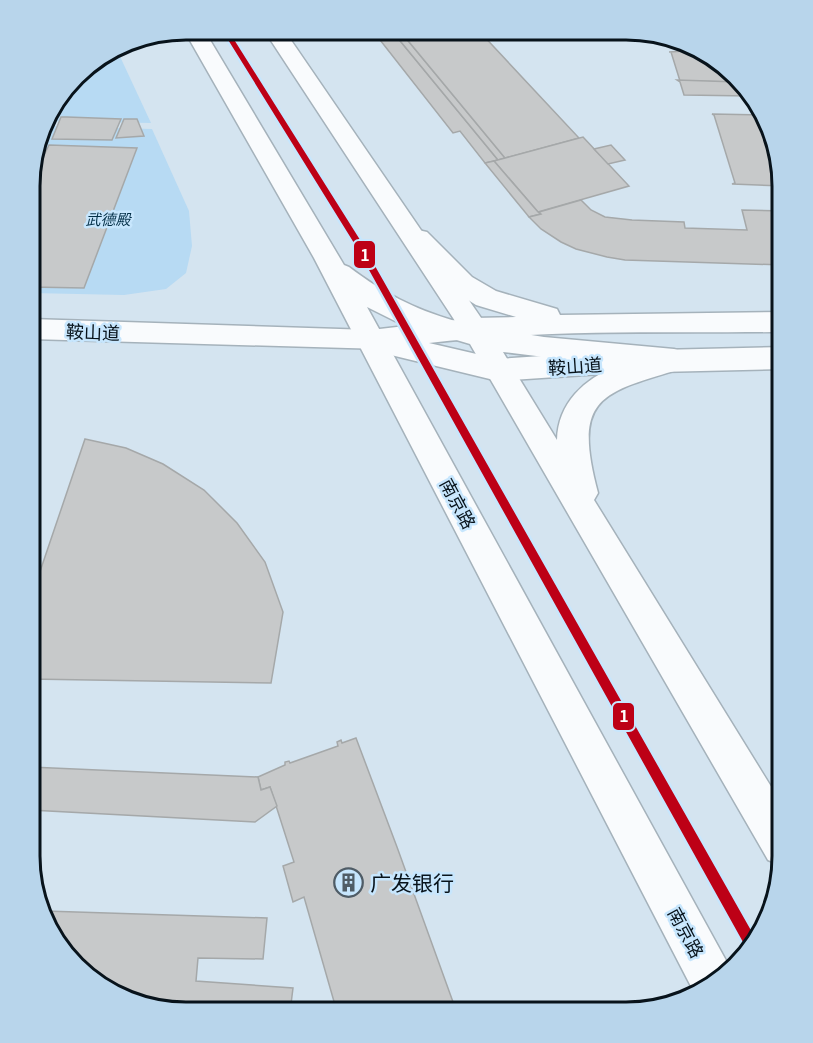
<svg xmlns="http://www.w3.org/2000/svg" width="813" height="1043" viewBox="0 0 813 1043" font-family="Georgia,'Noto Sans SC',serif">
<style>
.green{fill:#b7daf3}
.building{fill:#c7c9ca;stroke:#a5a8a9;stroke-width:1.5}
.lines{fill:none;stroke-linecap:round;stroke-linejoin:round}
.secondary-casing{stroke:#a5b2bb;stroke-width:3}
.primary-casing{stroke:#a5b2bb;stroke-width:3}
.secondary{fill:#f9fbfd;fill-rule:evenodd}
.primary{fill:#f9fbfd;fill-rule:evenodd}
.metro-1-casing{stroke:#c7e6fd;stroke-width:5}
.metro-1{fill:#bd0016;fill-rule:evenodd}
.labels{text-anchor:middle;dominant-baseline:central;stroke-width:5;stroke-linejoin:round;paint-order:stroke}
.far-park-label{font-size:15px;font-style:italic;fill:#032f47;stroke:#c7e6fd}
.street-label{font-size:18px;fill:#08131b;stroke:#c7e6fd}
.near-poi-label{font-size:21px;fill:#08131b;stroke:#c7e6fd;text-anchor:start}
.rim{fill:none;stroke:#08131b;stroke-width:3}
.line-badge{stroke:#c7e6fd;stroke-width:2}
.badge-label{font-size:16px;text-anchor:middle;font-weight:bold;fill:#fff}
</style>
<rect width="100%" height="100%" fill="#d4e4f0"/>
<g class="green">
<polygon points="117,50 151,123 47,121 51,109 84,69"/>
<polygon points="45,126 152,129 189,211 192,246 186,273 166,289 124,295 31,293 31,166"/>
</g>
<g class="building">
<polygon points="373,31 392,31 498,160 485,163 460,131 453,133"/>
<polygon points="392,31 400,31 505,158 498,160"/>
<polygon points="400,31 479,31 579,138 505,158"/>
<polygon points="683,46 721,62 738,82 680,81 671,52 669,52 684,51"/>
<polygon points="677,80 738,82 749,96 684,95 680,82"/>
<polygon points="712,114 765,115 783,186 732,184 735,183 714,115"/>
<polygon points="67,117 121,119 112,140 52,139 61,117"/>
<polygon points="124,119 137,119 144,136 116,138"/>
<polygon points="583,137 629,186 538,212 494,161"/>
<polygon points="49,145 137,148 84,288 31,287 31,182"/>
<polygon points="611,145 625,160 608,164 594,149"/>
<polygon points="494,161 538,212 541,214 529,217 485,163"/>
<polygon points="581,200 591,210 605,217 632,220 684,222 685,228 747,230 742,210 783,211 783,265 625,260 607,257 576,249 561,242 541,229 529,217 541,214 539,212"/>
<polygon points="85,439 126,448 163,464 204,490 237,523 265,562 283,612 271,683 30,679 31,598"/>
<polygon points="356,738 397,847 457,1013 337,1012 304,897 293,902 283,866 294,862 270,787 261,790 258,777 285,765 285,762 289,761 290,763 338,746 337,742 341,740 342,743"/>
<polygon points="30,767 258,777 261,790 270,787 277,806 255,822 30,810"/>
<polygon points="45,911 267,918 263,959 198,958 196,981 293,988 290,1012 167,1012 99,986 46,926"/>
</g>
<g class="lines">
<defs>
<path id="secondary" d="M418 230 427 232 472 277 496 291 557 309 560 315 783 312V332C665 333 546 329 429 343L498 359 616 351 783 347V369L616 373 498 381 395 356 385 353 382 349 31 339V319L371 330 474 318 516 317 476 305 454 291 405 238 409 232Z"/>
<path id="primary" d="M184 30H204L344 265 349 267C385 294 412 308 455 321L264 30H284L488 328 544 337 674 349 684 352 688 360 684 368C601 393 572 396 598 493L594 500 783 806V866L768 860 470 344 399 323 367 307 729 966 696 996 314 258ZM503 352 617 366C584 379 558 403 557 440Z"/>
</defs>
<use href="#secondary" class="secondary-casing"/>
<use href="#primary" class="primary-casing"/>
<use href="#secondary" class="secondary"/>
<use href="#primary" class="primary"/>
<defs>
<polygon id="metro-1" points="222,30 228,30 362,243 757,941 748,951 354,243"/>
</defs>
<use href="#metro-1" class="metro-1-casing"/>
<use href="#metro-1" class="metro-1"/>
</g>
<defs>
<symbol id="building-ring" viewBox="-11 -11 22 22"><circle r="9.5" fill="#c7e6fd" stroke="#4f5c66" stroke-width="1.5"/><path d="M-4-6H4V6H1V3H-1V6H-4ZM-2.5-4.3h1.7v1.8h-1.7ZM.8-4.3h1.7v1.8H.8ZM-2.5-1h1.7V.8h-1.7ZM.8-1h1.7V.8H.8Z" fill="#4f5c66"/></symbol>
</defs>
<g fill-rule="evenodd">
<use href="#building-ring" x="332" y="866" width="33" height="33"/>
</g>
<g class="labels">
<g class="far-park-label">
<text x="108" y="218">武德殿</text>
</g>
<g class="street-label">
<text transform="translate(93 331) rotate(2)">鞍山道</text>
<text transform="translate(575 365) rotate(-4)">鞍山道</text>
<text transform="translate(459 503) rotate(62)">南京路</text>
<text transform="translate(687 932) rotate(62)">南京路</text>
</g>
<g class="near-poi-label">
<text x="370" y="882">广发银行</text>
</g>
</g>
<path d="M0 0H813V1043H0ZM186 40H626A146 146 0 0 1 772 186V856A146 146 0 0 1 626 1002H186A146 146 0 0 1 40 856V186A146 146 0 0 1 186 40Z" fill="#b8d5eb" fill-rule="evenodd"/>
<path class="rim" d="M186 40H626A146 146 0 0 1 772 186V856A146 146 0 0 1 626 1002H186A146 146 0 0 1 40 856V186A146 146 0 0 1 186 40Z"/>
<g class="line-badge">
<rect x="353" y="240" width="23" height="29" rx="6" fill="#bd0016"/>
<rect x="612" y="702" width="23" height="29" rx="6" fill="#bd0016"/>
</g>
<g class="badge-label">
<text x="365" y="261">1</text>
<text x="624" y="722">1</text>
</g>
</svg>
